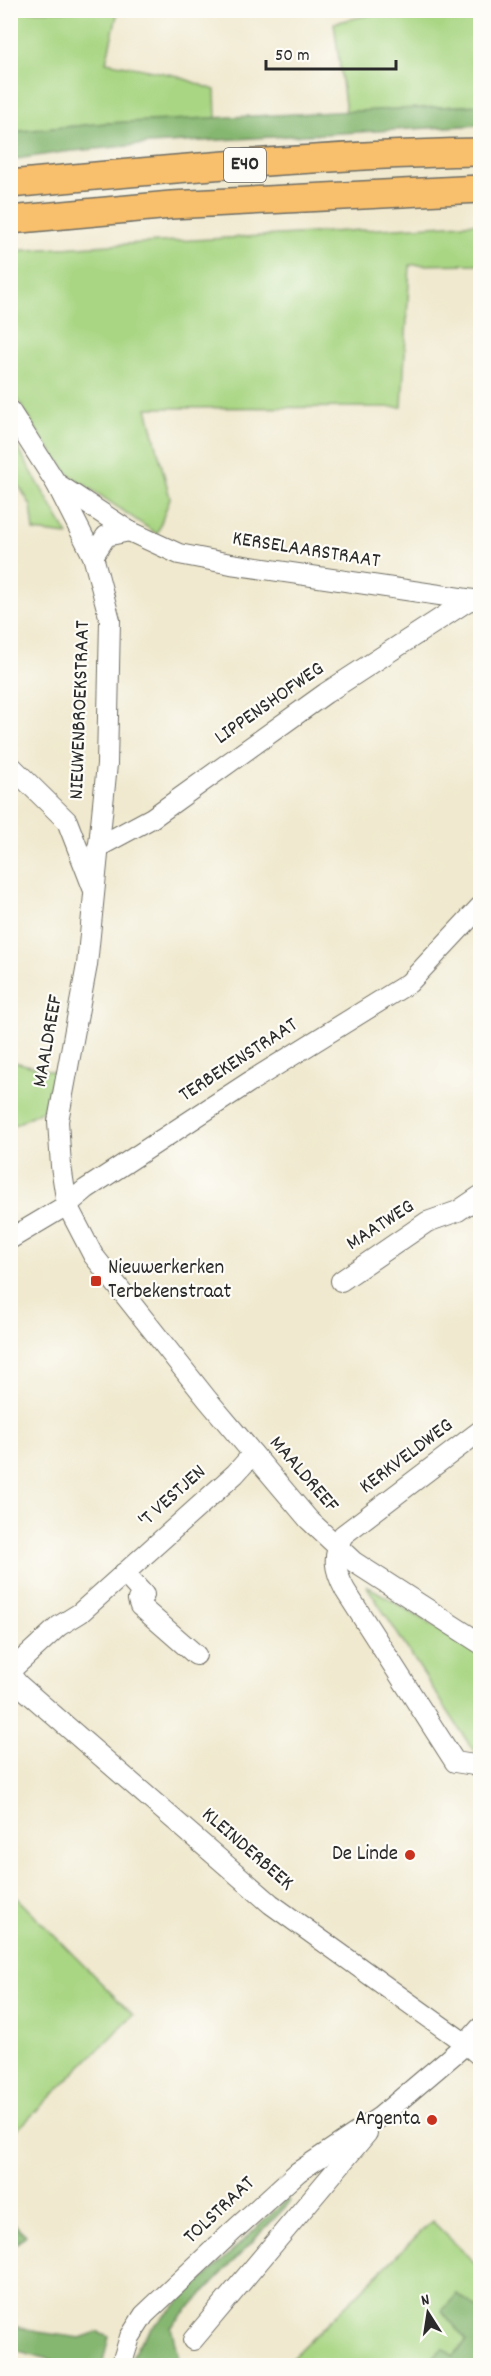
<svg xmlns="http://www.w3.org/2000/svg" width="491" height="2376" viewBox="0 0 491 2376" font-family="Dekko,sans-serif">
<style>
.green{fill:#a9d683;stroke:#6a8057;stroke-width:1.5}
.forest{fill:#86b771;stroke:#58714e;stroke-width:1.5}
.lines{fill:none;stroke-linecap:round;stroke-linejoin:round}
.minor-casing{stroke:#706e64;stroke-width:22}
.highway-casing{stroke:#706e64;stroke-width:30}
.minor{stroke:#fff;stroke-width:20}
.highway{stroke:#f8bf6c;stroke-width:27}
.rail-casing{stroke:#2b2b2b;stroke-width:7}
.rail{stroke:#fdfcf7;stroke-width:4.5;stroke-dasharray:14;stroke-linecap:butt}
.poi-dot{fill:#c8321e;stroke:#fdfcf7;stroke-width:2}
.labels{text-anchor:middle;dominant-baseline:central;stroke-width:4.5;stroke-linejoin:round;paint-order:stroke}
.shield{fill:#fdfcf7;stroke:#6a6a68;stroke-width:1.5}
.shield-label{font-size:20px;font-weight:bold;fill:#2b2b2b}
.street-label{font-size:21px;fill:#2b2b2b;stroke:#fdfcf7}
.poi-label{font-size:21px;fill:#2b2b2b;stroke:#fdfcf7;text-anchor:end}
</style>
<rect width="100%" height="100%" fill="#fdfcf7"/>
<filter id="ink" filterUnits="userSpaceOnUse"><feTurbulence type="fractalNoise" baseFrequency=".0167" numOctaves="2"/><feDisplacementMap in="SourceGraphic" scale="12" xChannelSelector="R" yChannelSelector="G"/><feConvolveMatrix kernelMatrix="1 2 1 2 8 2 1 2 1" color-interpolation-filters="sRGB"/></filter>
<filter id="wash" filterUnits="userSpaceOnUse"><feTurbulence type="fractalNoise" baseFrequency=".008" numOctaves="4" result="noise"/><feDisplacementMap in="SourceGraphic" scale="24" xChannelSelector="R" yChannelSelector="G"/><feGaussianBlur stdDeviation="1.35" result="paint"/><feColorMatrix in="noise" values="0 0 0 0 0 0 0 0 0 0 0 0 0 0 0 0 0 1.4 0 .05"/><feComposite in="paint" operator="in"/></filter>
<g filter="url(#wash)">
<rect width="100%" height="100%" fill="#f0e9cf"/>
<g class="green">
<polygon points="11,11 118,11 106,62 174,75 215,90 216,119 107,123 11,132"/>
<polygon points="386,11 480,11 480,105 346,112 334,23"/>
<polygon points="480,223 480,264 410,265 402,407 147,408 170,498 157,534 69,474 42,439 15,395 11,387 11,251"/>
<polygon points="11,436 68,535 34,531 31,506 11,472"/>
<polygon points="11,1061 54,1072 43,1110 11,1127"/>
<polygon points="366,1585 480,1654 480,1755 471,1747"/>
<polygon points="11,1892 133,2015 11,2136"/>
<polygon points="432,2221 480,2268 480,2310 457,2294 467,2340 453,2356 443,2348 425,2365 284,2366"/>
</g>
<g class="forest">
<polygon points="480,105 480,125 149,144 63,152 11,160 11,132 107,123"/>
<polygon points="288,2198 290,2202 171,2327 180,2365 128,2366 138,2345 150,2330"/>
<polygon points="10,2220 26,2235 11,2249 10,2249"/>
<polygon points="457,2294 480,2310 480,2365 425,2365 443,2348 453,2356 467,2341 442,2311"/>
<polygon points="11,2325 38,2332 80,2338 97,2332 109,2337 102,2365 71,2365 11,2349"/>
</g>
</g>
<g filter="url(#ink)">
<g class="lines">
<defs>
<g id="minor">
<polyline points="10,411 56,483 93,556 110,620 107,764 87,965 58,1121 61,1166 67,1205 93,1255 207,1399 309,1520 354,1562 480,1643"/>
<polyline points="56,483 129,531 179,554 231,564 480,601"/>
<polyline points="93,556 106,536 129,531"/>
<polyline points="10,765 67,821 93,888"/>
<polyline points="98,847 152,818 326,693 469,600"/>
<polyline points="10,1239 67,1205 86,1189 251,1081 409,983 480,907"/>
<polyline points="341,1281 427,1222 458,1211 480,1196"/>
<path d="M480 1431 343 1535C332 1557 334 1569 345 1590L455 1762 474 1765 480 1769"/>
<polyline points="124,1573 144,1595 138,1600 140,1606 196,1655"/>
<polyline points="10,1671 59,1626 80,1613 235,1474 253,1454"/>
<polyline points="10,1674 18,1684 271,1904 466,2044 480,2056"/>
<polyline points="193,2340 367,2133"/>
<polyline points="121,2366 130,2337 144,2315 232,2232 298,2172 380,2117 466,2044 480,2028"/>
</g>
<g id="highway">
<path d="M10 184C167 169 324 155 480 152"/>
<polyline points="10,220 171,205 480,189"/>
</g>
</defs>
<use href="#minor" class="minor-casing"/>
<use href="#highway" class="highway-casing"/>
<use href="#minor" class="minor"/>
<use href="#highway" class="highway"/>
<defs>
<polyline id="rail" points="10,2363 21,2366"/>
</defs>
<use href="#rail" class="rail-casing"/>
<use href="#rail" class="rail"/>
</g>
</g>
<g class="poi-dot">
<rect x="90" y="1275" width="12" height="12" rx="3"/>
<circle cx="410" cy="1855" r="6"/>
<circle cx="432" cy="2120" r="6"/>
</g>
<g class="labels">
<rect class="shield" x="224" y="148" width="42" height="34" rx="4.5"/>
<g class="shield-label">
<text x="245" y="165">E40</text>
</g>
<g class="street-label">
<text transform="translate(306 551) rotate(9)">KERSELAARSTRAAT</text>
<text transform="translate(270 704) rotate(-35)">LIPPENSHOFWEG</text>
<text transform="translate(81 710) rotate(-88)">NIEUWENBROEKSTRAAT</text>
<text transform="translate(49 1041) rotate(-80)">MAALDREEF</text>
<text transform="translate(239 1061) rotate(-33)">TERBEKENSTRAAT</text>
<text transform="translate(381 1226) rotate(-33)">MAATWEG</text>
<text transform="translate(407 1457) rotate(-37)">KERKVELDWEG</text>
<text transform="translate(303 1475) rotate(49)">MAALDREEF</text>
<text transform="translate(173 1497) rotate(-42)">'T VESTJEN</text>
<text transform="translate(247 1850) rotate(41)">KLEINDERBEEK</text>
<text transform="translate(220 2211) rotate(-43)">TOLSTRAAT</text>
</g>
<g class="poi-label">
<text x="108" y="1269" text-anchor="start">Nieuwerkerken<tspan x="108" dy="24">Terbekenstraat</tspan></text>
<text x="398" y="1855">De Linde</text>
<text x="420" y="2120">Argenta</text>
</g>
</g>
<rect width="491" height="2376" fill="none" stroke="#fdfcf7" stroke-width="36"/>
<g transform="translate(428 2313) rotate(348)" stroke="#fdfcf7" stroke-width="4.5" paint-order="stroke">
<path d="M0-4.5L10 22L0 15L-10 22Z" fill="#2b2b2b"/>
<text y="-9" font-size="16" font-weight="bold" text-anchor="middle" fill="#2b2b2b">N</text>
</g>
<path d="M266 60v9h130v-9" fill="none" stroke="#2b2b2b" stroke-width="3"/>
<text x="275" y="60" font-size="18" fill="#2b2b2b" stroke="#fdfcf7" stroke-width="4.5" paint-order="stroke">50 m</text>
</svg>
